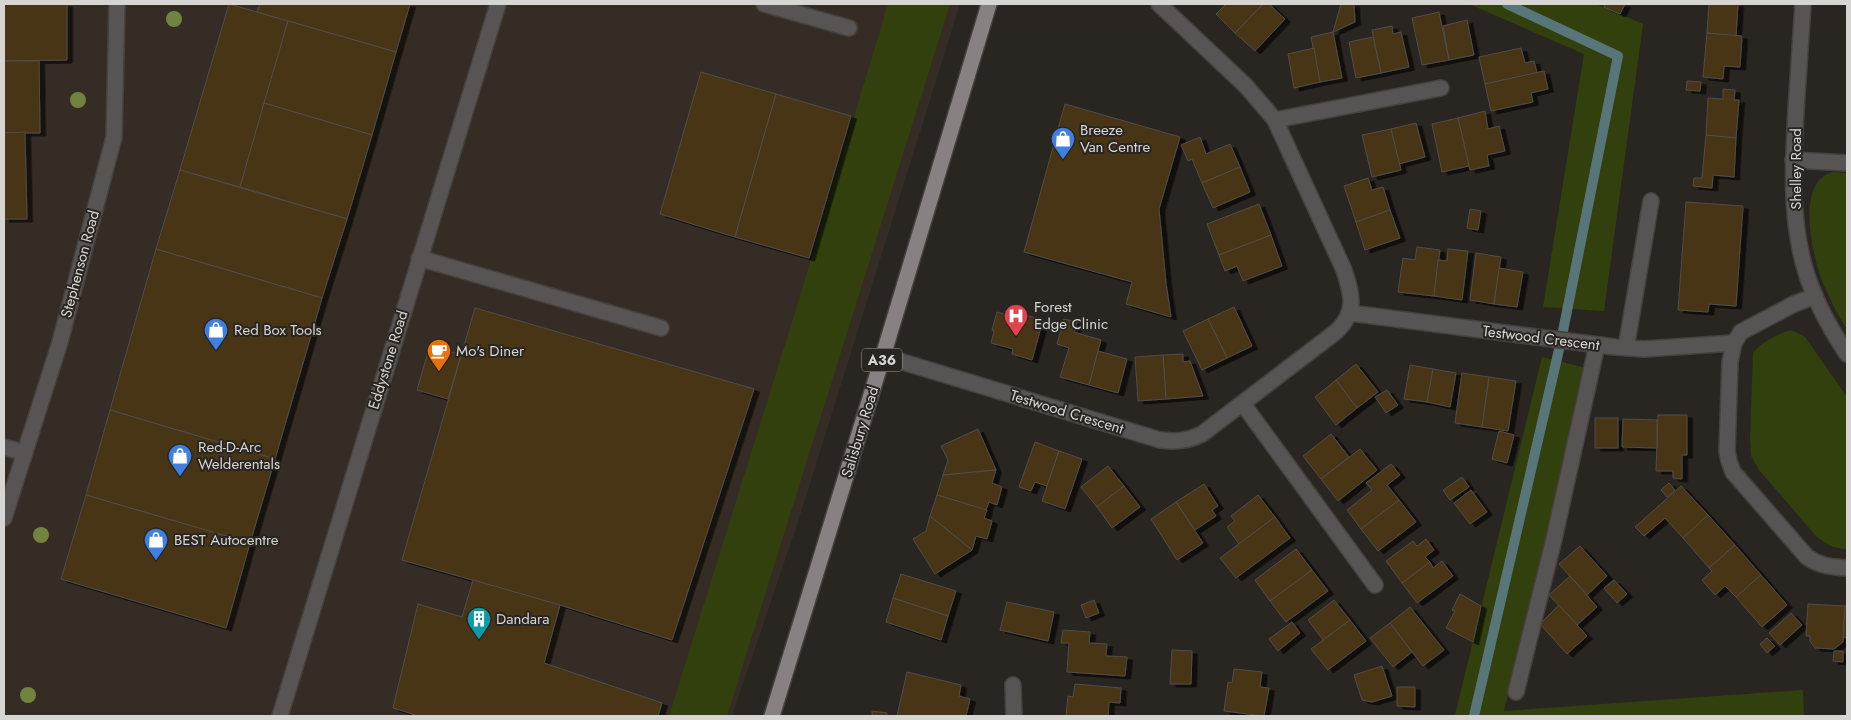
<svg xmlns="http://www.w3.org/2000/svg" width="1851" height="720" viewBox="0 0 1851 720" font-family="Jost,sans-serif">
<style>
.built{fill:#352d25}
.green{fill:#32400d}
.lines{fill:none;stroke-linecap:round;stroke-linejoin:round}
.stream{stroke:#58757a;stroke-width:10}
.building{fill:#463418;stroke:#514d48;filter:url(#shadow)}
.lane-casing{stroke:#45413d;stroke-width:18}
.street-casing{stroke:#45413d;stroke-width:18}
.primary-casing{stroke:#45413d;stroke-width:18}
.lane{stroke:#585454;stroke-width:15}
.street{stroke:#585454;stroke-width:15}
.primary{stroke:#888181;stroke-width:15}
.tree{fill:#71833f}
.labels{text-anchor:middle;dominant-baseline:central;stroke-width:4;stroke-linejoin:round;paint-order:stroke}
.shield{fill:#292521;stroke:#a3a09d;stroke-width:1}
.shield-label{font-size:14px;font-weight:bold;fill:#d7d5d2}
.poi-label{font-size:15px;fill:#d7d5d2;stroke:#292521;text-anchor:start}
.street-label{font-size:15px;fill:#d7d5d2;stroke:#292521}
</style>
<defs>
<filter id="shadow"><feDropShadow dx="5.5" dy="3" stdDeviation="0" flood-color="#0009"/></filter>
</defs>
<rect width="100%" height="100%" fill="#292521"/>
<polygon class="built" points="4,4 960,4 798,522 732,716 4,716"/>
<g class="green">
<polygon points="888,4 950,4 727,716 669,716 797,306"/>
<polygon points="1469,4 1596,4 1643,24 1604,311 1543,307 1584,54"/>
<path d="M1833 172 1847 173V329C1837 315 1829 297 1822 281 1812 254 1795 181 1833 172Z"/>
<path d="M1792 330 1805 337 1847 397V549C1834 549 1826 544 1816 536L1759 470 1751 456 1750 439 1753 353C1760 343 1779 333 1792 330Z"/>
<polygon points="1542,357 1587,368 1504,711 1803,690 1804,716 1442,716 1455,715"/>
</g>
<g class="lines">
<polyline class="stream" points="1474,716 1561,341 1618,56 1507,4"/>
</g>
<g class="building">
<polygon points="4,4 67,4 67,60 4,61"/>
<polygon points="229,4 288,21 240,187 180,170"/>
<polygon points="260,4 410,4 396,52 257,12"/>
<polygon points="1226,4 1263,4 1235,33 1216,14"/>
<polygon points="1263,4 1269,4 1285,19 1255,51 1235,33"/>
<polygon points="1341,4 1354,4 1355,22 1333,32"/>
<polygon points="1605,4 1625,4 1620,14 1604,7"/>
<polygon points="1709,4 1738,4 1736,36 1707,33"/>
<polygon points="1439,12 1449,60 1422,65 1412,18"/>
<polygon points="1467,20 1474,55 1449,60 1443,26"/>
<polygon points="288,21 396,52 372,135 264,103"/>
<polygon points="1392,26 1393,34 1401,32 1409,67 1381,73 1372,30"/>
<polygon points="1333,32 1342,78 1320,82 1311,37"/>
<polygon points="1707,33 1742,36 1740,67 1724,66 1723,79 1703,77"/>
<polygon points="1373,37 1381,73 1356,78 1349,42"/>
<polygon points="1314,48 1320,82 1294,88 1288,54"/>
<polygon points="1521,48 1525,63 1534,61 1537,73 1485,84 1479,57"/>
<polygon points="4,61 39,61 40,133 4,133"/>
<polygon points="1544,71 1548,89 1531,93 1533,102 1491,111 1485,84"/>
<polygon points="701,72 776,94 735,237 660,214"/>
<polygon points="1687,81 1701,82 1700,91 1686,90"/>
<polygon points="1723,89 1735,90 1734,100 1739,100 1736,138 1706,135 1708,98 1723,99"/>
<polygon points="776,94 851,116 809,258 735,237"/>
<polygon points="264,103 372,135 347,219 240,187"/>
<polygon points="1065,104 1180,137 1159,209 1166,283 1171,317 1126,304 1132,282 1024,252"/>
<polygon points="1485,111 1488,129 1499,126 1505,151 1487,155 1489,166 1470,170 1458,118"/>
<polygon points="1458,118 1469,166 1442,172 1432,124"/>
<polygon points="1416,123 1425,157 1399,164 1391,129"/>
<polygon points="1391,129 1401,170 1372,177 1362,135"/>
<polygon points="25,132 27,219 4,219 4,133"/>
<polygon points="1706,135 1736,138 1734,177 1713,175 1712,188 1693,186 1694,178 1702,178"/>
<polygon points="1200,137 1206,154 1230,144 1240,167 1202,183 1192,159 1188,161 1181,145"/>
<polygon points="1240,167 1250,192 1213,208 1202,183"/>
<polygon points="180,170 347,219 322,298 156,249"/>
<polygon points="1368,178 1372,190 1383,187 1390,210 1356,222 1344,186"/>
<polygon points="1686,202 1743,206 1736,306 1709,304 1708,312 1678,310"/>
<polygon points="1259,204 1271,235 1219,255 1207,224"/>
<polygon points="1470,209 1481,211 1478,230 1467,228"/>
<polygon points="1390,210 1400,238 1365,250 1356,222"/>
<polygon points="1271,235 1282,266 1243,281 1237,266 1225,271 1219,255"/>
<polygon points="1417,247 1440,250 1434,296 1398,292 1403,258 1415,260"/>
<polygon points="156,249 322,298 275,459 110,410"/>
<polygon points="1448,249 1468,251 1462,300 1434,296 1438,260 1447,261"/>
<polygon points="1476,253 1501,257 1494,304 1470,300"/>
<polygon points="1499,268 1523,272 1517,307 1494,304"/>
<polygon points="1234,307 1252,346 1227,358 1208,319"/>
<polygon points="475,308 754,389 672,640 560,605 402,560"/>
<polygon points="997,312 1024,319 1025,315 1043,320 1032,360 1012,354 1013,349 991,343 994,331 992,330"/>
<polygon points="1064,319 1077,322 1074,332 1101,340 1089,385 1060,377 1069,348 1057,344"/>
<polygon points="1208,319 1227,358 1202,370 1183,331"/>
<polygon points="430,345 461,355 448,399 417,390"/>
<polygon points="1098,351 1127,359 1118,393 1089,385"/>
<polygon points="1183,354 1183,362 1190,361 1203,396 1166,399 1163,355"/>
<polygon points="1163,355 1166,399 1138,401 1135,357"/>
<polygon points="1356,364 1378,392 1357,408 1336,380"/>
<polygon points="1410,365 1433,369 1427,402 1404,399"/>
<polygon points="1433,369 1456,373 1450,407 1427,402"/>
<polygon points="1462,373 1489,377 1482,427 1455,423"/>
<polygon points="1489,377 1516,381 1508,431 1482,427"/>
<polygon points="1336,380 1357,408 1336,425 1315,397"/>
<polygon points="1387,390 1398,405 1386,413 1375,397"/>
<polygon points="110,410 275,459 250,543 86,495"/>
<polygon points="1658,415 1687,415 1687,455 1682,455 1682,479 1673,478 1673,471 1656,471"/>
<rect x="1595" y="418" width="23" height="30"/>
<polygon points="1623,419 1657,420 1657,448 1622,447"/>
<polygon points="978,429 996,470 943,475 948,460 941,446"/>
<polygon points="1499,431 1514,435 1507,463 1492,459"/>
<polygon points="1331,434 1349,457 1321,479 1303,456"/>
<polygon points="1035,442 1059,451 1047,486 1035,482 1031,491 1019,487"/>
<polygon points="1360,449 1377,470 1338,501 1321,479"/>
<polygon points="1059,451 1082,459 1065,509 1042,501"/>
<polygon points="1391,464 1400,475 1387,485 1399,500 1361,529 1347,510 1372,490 1366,483"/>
<polygon points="1108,466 1124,486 1097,507 1081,487"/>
<polygon points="996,470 992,483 1002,487 997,505 989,502 986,510 937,495 943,475"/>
<polygon points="1462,477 1469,487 1450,500 1443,490"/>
<polygon points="1669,483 1675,490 1667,497 1661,490"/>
<polygon points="1204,484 1218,506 1212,510 1216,516 1195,530 1176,502"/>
<polygon points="1124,486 1140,507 1112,528 1097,507"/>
<polygon points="1681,486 1708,515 1683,538 1665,518 1644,536 1635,527"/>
<polygon points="1471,490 1487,512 1470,524 1454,503"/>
<polygon points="86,495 250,543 226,628 61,579"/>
<polygon points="937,495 987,510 984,518 992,521 987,539 976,536 972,550 930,516"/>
<polygon points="1258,495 1275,517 1239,544 1227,527 1235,521 1231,516"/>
<polygon points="1399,500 1416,522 1378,551 1361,529"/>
<polygon points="1176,502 1203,543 1177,560 1151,519"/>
<polygon points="1708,515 1735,545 1709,568 1683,538"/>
<polygon points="930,516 972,550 935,574 913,539 926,531"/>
<polygon points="1275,517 1290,538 1236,578 1220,558"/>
<polygon points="1426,539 1434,550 1425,557 1430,562 1402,583 1386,561 1413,541 1417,546"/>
<polygon points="1735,545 1761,575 1736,597 1725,586 1715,595 1702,580 1712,571 1709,568"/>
<polygon points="1580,546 1607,576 1587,595 1559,564"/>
<polygon points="1296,549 1312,570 1270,601 1255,580"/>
<polygon points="1442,561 1453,576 1417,603 1402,583 1430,562 1433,568"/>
<polygon points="1312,570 1328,591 1286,622 1270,601"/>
<polygon points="901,574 956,591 948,616 893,598"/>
<polygon points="1761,575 1787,605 1762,627 1736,597"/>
<polygon points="1570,576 1597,607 1577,625 1549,595"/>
<polygon points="473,580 560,605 544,663 662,703 658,716 419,716 393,708 418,604 462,617"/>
<polygon points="1614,580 1627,594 1617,603 1604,588"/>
<polygon points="1460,594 1481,606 1473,642 1446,628 1455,611 1452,610"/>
<polygon points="893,598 948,616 941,640 886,622"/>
<polygon points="1094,600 1099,613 1086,618 1081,605"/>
<polygon points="1334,600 1350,620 1323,640 1308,620"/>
<polygon points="1007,602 1054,612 1048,641 1000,630"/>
<polygon points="1808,604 1845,606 1843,642 1834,649 1815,648 1810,641 1810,636 1806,636"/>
<polygon points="1559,605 1587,636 1567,654 1540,624"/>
<polygon points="1845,606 1847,606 1847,638 1843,637"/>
<polygon points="1410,607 1444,650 1423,666 1390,623"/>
<polygon points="1791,613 1802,625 1780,645 1769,633"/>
<polygon points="1350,620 1366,641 1328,670 1311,649"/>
<polygon points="1292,622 1300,633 1278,651 1269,639"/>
<polygon points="1390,623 1412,652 1393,667 1370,638"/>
<polygon points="1063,630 1090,632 1089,643 1107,644 1106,656 1127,657 1125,676 1067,672 1069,643 1061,643"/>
<polygon points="1767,638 1775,646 1767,653 1760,644"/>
<polygon points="1172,650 1192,651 1191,684 1170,684"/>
<polygon points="1834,651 1843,651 1843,662 1833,661"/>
<polygon points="1382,666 1392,696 1372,702 1362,700 1354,675"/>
<polygon points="1234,669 1262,672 1260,687 1269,688 1264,716 1224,711 1228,682 1232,683"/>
<polygon points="907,672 961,685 959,696 970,699 966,716 897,716"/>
<polygon points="1075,684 1121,688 1120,703 1109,702 1108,716 1066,716 1068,696 1073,697"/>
<polygon points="1397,687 1415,687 1415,707 1397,706"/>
<polygon points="872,711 887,713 887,716 872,716"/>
</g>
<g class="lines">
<defs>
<g id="lane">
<polyline points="764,4 849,28"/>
<polyline points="419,258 661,328"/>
<polyline points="1626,348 1651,201"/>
<polyline points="4,447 25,453"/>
<polyline points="4,518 60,342 114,137 117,4"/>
<polyline points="1516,692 1554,539 1597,345"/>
<polyline points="280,716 498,4"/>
</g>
<g id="street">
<path d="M1803 4C1801 39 1798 75 1796 110 1793 163 1790 217 1805 269 1814 300 1829 327 1847 354"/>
<polyline points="1275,120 1441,88"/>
<polyline points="1793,160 1847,163"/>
<path d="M1815 296 1794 304 1741 332 1734 343 1730 362 1727 451 1729 461 1733 472 1807 557C1820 566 1831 567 1847 568"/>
<polyline points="1350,313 1615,347 1644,349 1734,343"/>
<path d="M883 356 1160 440C1176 442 1187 441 1202 434L1337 331C1357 311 1352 295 1344 270L1275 120 1246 86 1159 4"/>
<polyline points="1243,404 1375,585"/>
<polyline points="1013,685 1014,716"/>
</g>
<polyline id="primary" points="772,716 883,356 989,4"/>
</defs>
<use href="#lane" class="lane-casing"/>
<use href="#street" class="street-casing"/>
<use href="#primary" class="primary-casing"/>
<use href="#lane" class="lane"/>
<use href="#street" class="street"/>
<use href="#primary" class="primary"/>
</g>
<g class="tree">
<circle cx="174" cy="19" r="8"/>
<circle cx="78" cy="100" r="8"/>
<circle cx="41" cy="535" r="8"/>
<circle cx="28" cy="695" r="8"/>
</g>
<defs>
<symbol id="shop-pin" viewBox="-11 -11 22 30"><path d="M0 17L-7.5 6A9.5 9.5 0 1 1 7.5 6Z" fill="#3f7fe0" stroke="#292521"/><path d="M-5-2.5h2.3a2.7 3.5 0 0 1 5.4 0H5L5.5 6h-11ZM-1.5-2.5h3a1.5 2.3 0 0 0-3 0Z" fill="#fff"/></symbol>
<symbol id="hospital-pin" viewBox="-11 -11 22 30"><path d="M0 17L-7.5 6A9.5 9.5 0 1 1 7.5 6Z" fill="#e0444e" stroke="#292521"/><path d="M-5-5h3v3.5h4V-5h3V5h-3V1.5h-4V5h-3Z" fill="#fff"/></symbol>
<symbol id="cafe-pin" viewBox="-11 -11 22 30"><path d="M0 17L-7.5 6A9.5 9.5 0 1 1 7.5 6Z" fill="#e8710a" stroke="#292521"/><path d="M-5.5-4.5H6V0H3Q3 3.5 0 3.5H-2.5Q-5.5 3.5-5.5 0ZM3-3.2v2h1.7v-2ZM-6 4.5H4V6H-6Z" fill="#fff"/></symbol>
<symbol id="building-pin" viewBox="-11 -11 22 30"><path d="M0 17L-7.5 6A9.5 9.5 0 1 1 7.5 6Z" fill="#0f9aa8" stroke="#292521"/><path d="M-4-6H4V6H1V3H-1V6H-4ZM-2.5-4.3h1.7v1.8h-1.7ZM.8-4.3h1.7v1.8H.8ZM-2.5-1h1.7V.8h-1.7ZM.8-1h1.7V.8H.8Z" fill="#fff"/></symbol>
</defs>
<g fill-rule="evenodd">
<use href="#shop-pin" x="1049" y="125" width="28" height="38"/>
<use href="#hospital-pin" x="1002" y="302" width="28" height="38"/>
<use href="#shop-pin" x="202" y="316" width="28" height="38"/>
<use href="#cafe-pin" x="425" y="337" width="28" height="38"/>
<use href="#shop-pin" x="166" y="442" width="28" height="38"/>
<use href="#shop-pin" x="142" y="526" width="28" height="38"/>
<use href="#building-pin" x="465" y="605" width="28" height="38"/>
</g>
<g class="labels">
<rect class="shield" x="862" y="348.5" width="40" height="23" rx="4"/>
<g class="shield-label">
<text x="882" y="360">A36</text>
</g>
<g class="poi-label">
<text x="1080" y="130">Breeze<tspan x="1080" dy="17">Van Centre</tspan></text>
<text x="1034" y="307">Forest<tspan x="1034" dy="17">Edge Clinic</tspan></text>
<text x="234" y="330">Red Box Tools</text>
<text x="456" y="351">Mo's Diner</text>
<text x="198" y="447">Red-D-Arc<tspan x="198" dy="17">Welderentals</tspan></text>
<text x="174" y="540">BEST Autocentre</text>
<text x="496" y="619">Dandara</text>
</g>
<g class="street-label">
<text transform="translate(1796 169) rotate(-90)">Shelley Road</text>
<text transform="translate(80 264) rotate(-75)">Stephenson Road</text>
<text transform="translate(1541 338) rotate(7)">Testwood Crescent</text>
<text transform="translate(388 360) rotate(-73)">Eddystone Road</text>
<text transform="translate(1067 412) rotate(17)">Testwood Crescent</text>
<text transform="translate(860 432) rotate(-73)">Salisbury Road</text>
</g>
</g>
<rect width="1851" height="720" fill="none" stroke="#d7d5d2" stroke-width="10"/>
</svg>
